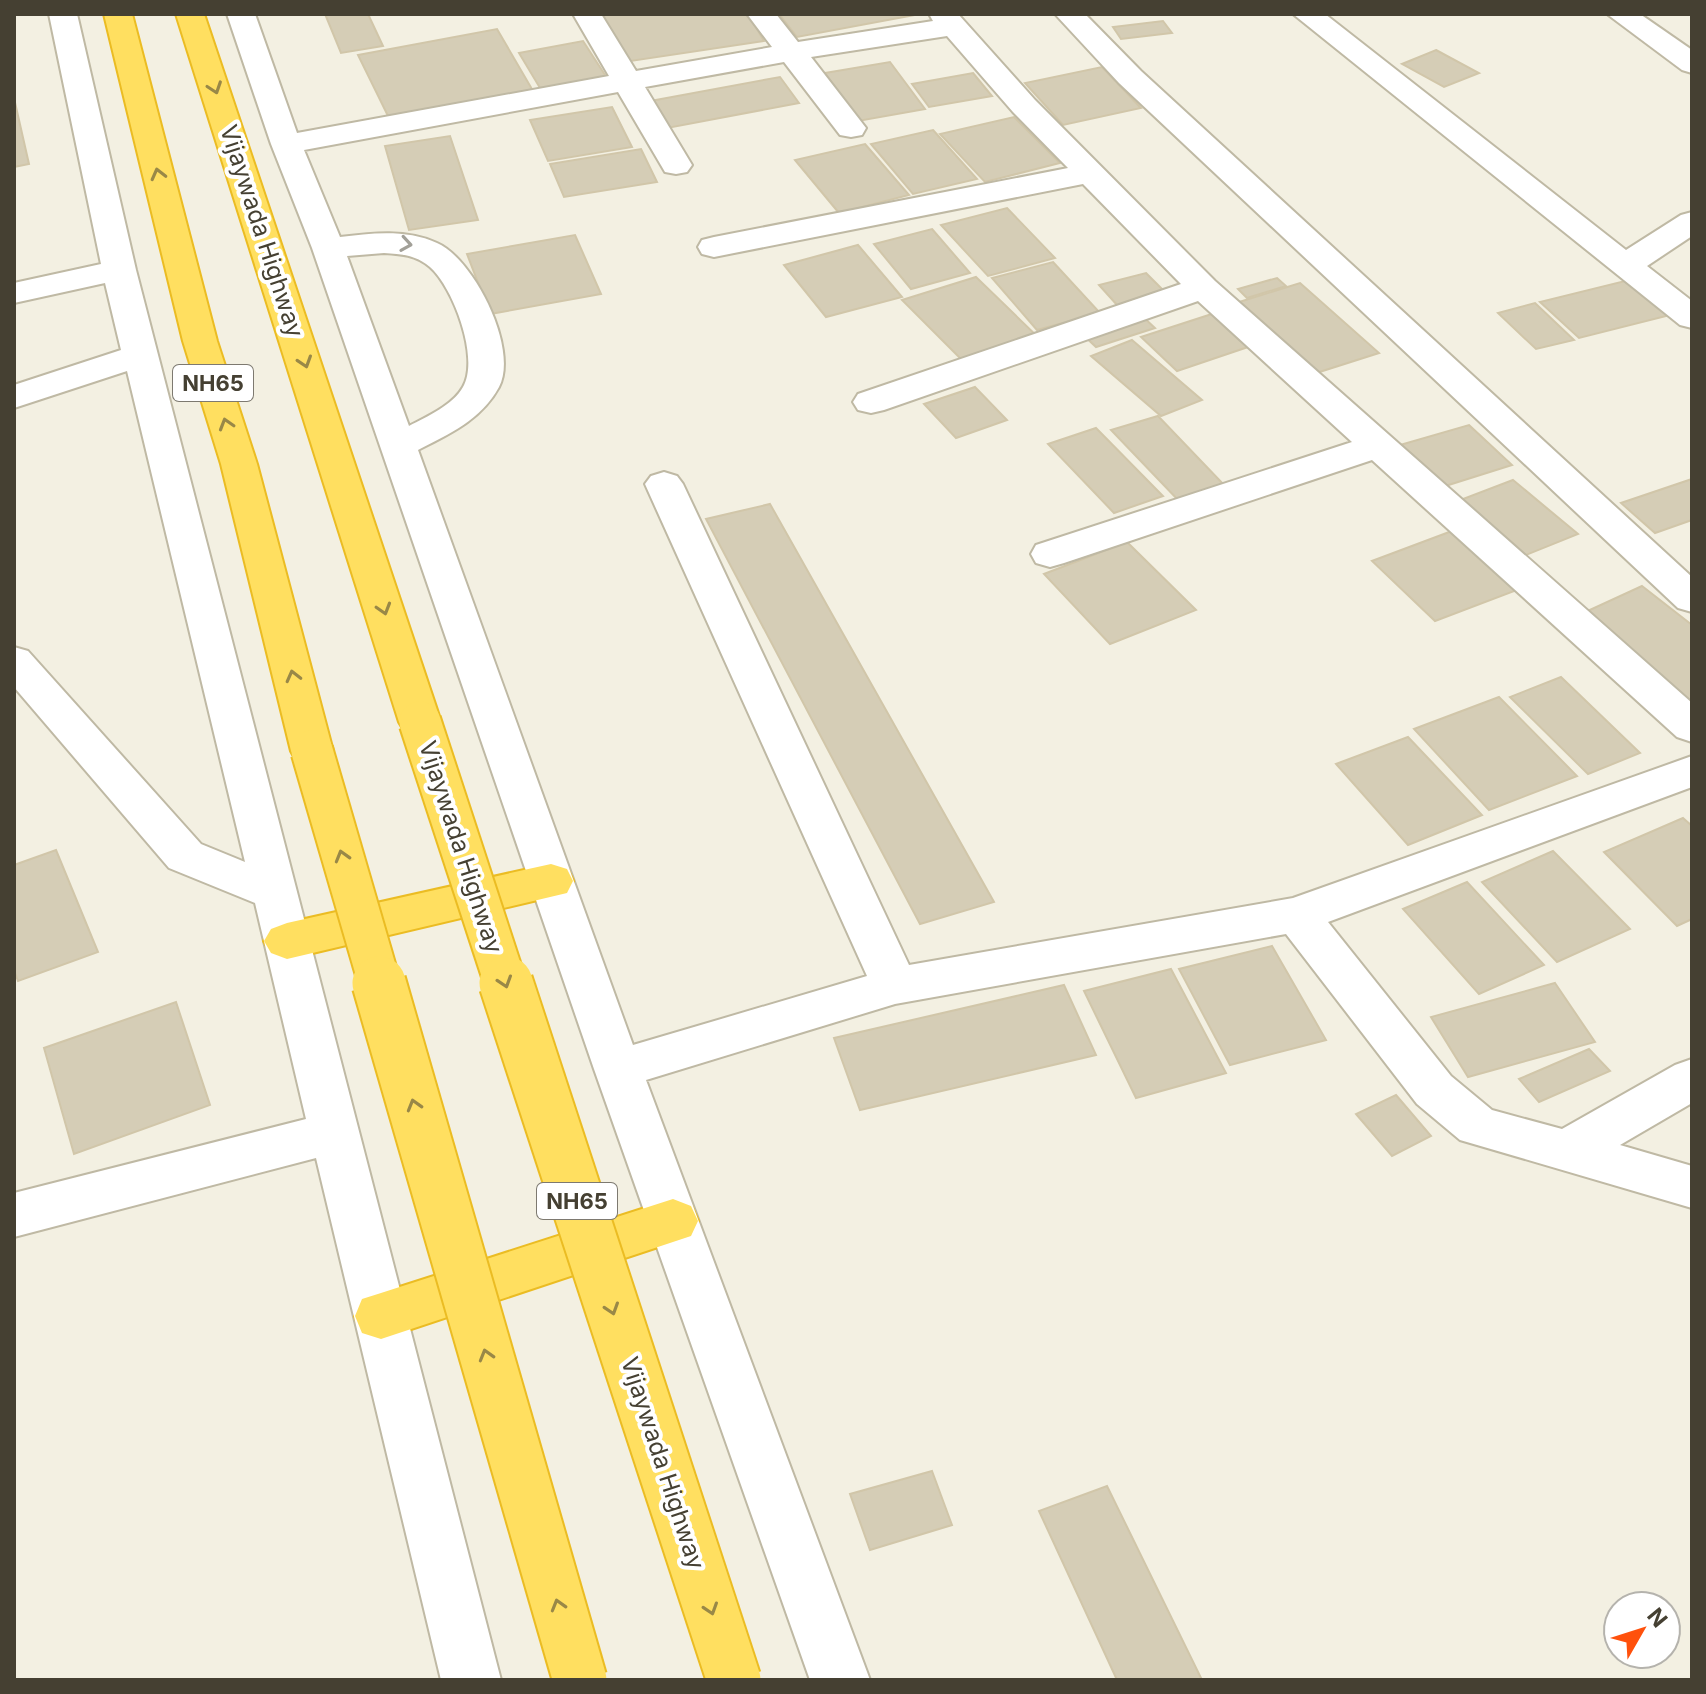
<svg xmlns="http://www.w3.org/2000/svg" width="1706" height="1694" viewBox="0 0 1706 1694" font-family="Inter,sans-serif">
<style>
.building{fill:#d5cdb6;stroke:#d1c6a9;stroke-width:2}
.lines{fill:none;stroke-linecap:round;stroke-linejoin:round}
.minor-casing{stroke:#bfb9a4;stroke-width:4}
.highway-casing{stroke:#ebbc23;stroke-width:4}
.minor{fill:#fff;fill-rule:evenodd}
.highway{fill:#ffdf60;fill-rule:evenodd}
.highway-bridge-far1-casing{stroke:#ebbc23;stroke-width:45;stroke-linecap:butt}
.highway-bridge-casing{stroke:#ebbc23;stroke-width:57;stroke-linecap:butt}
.highway-bridge-far1{stroke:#ffdf60;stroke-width:41}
.highway-bridge{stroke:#ffdf60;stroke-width:53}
.oneway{stroke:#998847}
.oneway2{stroke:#a2a098}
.labels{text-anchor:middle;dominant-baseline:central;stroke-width:8;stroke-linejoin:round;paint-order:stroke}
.shield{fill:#fff;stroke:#7d7970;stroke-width:2}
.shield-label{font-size:22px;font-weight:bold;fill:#454032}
.street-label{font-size:24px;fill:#454032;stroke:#fff}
</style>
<rect width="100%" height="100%" fill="#f3f0e2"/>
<g class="building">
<polygon points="325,14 368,14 383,46 341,53"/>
<polygon points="602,14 748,14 764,41 624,62"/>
<polygon points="779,14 920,14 797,37"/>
<polygon points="1163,21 1172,33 1121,39 1113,27"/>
<polygon points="497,29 536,96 392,124 358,55"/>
<polygon points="583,41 609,81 543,93 519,53"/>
<polygon points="1436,50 1479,73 1444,87 1402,64"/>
<polygon points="890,62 925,109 858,121 825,73"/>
<polygon points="1102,67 1141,108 1063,125 1025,83"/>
<polygon points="973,73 992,96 929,107 912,84"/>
<polygon points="780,77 799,103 662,129 645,102"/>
<polygon points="14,98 29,164 14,167"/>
<polygon points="612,107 632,147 548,161 530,120"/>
<polygon points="1014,117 1060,163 985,182 940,134"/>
<polygon points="933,130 977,179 913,194 871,144"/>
<polygon points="450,136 478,220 409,230 385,146"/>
<polygon points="865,144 909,195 839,213 795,160"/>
<polygon points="641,149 657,182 564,197 550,164"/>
<polygon points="1007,208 1055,258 988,276 941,225"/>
<polygon points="932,229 970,273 911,289 874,244"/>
<polygon points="575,235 601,294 490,314 467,254"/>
<polygon points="858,245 902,297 826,317 784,265"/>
<polygon points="1053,262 1100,313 1037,330 992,278"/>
<polygon points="1146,273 1166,293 1118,306 1099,285"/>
<polygon points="976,277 1042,341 967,365 902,300"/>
<polygon points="1277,278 1286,286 1247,298 1238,289"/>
<polygon points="1629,280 1670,315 1579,338 1540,302"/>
<polygon points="1300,283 1379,353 1313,374 1236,303"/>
<polygon points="1535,303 1574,340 1536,349 1498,313"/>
<polygon points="1140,314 1155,328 1096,347 1080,332"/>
<polygon points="1212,314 1248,347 1177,371 1141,337"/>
<polygon points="1132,340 1202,400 1161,416 1091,356"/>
<polygon points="975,387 1007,420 956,438 924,404"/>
<polygon points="1158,416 1227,488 1181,503 1111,430"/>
<polygon points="1469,425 1512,465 1442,487 1400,445"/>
<polygon points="1096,428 1163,496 1114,513 1048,444"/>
<polygon points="1692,479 1692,520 1655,533 1621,503"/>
<polygon points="1513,480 1578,534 1521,557 1455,502"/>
<polygon points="770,504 994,902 920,924 706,519"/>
<polygon points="1452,531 1517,590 1435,621 1372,561"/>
<polygon points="1127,542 1196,610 1110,644 1044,574"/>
<polygon points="1642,586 1692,625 1692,703 1581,614"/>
<polygon points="1561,677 1640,753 1588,774 1510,697"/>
<polygon points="1499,697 1577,776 1489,810 1414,729"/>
<polygon points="1408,737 1482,815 1408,845 1336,764"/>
<polygon points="1683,818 1692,826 1692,919 1677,926 1604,852"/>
<polygon points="56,850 98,952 18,981 14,970 14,865"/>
<polygon points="1553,851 1630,929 1557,962 1482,882"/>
<polygon points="1467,882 1544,965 1479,994 1403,909"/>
<polygon points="1272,946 1326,1040 1230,1065 1179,969"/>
<polygon points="1171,969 1226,1073 1136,1098 1084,991"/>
<polygon points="1555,983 1595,1042 1468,1077 1431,1017"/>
<polygon points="1064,985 1096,1055 860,1110 834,1038"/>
<polygon points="176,1002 210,1105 74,1154 44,1048"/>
<polygon points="1589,1049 1610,1071 1539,1102 1519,1079"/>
<polygon points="1396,1095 1431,1136 1392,1156 1356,1114"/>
<polygon points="932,1471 952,1525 870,1550 850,1494"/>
<polygon points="1107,1486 1202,1680 1117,1680 1039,1511"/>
</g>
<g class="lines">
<defs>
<g id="minor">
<polygon points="49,14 77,14 136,270 501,1680 441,1680 316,1158 14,1237 14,1193 306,1119 255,903 169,868 14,687 14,647 28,651 201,844 245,862 127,371 14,408 14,385 121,350 105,283 14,303 14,283 101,264"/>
<path d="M227 14H255L297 133 609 76 573 14H601L636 71 772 47 747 14H776L798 42 933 21 929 14H958L1035 100 1215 281 1692 703V742L1677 737 1372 460 1064 563 1050 567 1036 563 1031 554 1036 545 1352 442 1198 301 884 410 871 413 858 410 853 402 858 394 1181 284 1083 184 714 257 702 254 698 247 702 240 714 237 1068 168 1013 112 947 36 811 57 866 128 862 135 851 137 840 135 784 62 645 87 692 165 687 172 676 174 665 172 618 92 304 150 340 237C372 233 407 229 437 243 474 259 519 349 499 387 481 420 449 434 418 450L633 1045 867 976 645 484 651 476 664 472 677 476 683 484 909 965 1293 898 1692 756V787L1328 922 1451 1076 1492 1110 1562 1129 1675 1065 1692 1059V1103L1620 1145 1692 1166V1208L1460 1140 1417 1104 1286 934 895 1004 646 1080 870 1680H810L594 1069 312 248 271 144ZM384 253C401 254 416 255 430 267 453 287 480 358 463 387 453 405 428 416 409 426L347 256Z"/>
<polygon points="1055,14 1085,14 1141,71 1692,577 1692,612 1678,608 1119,83"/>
<polygon points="1293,14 1325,14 1626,250 1681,215 1692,212 1692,236 1647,266 1692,301 1692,328 1680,325"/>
<polygon points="1607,14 1640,14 1692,50 1692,73 1682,70"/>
</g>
<g id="highway">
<polygon points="104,14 132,14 217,341 257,464 333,751 327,762 312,766 297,762 291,751 221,464 183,341"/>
<polygon points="176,14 204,14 441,722 435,732 420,737 405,732 399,722"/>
<polygon points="551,864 567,869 573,881 567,893 287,959 271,953 264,941 271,929 287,923"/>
<polygon points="673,1199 691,1206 698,1221 691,1236 381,1339 362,1333 355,1316 362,1299 381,1293"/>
</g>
</defs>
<use href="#minor" class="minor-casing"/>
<use href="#highway" class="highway-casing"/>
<use href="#minor" class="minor"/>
<use href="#highway" class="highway"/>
<defs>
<g id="highway-bridge-far1">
<polyline points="420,722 506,985"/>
<polyline points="312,751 380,985"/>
</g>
<g id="highway-bridge">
<polyline points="379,983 580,1680"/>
<polyline points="506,983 734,1680"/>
</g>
</defs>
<use href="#highway-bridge-far1" class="highway-bridge-far1-casing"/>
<use href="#highway-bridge" class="highway-bridge-casing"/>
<use href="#highway-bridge-far1" class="highway-bridge-far1"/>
<use href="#highway-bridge" class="highway-bridge"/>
</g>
<defs><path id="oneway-chevron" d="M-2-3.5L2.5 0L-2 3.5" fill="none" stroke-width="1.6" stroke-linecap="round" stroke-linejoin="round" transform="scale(2)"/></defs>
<g class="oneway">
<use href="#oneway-chevron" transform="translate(215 88) rotate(71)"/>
<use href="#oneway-chevron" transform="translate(158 174) rotate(-104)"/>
<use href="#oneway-chevron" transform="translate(305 362) rotate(72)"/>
<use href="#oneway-chevron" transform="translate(226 424) rotate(-107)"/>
<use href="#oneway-chevron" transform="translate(384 609) rotate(73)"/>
<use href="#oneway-chevron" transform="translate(293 676) rotate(-104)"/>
<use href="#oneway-chevron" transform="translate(342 856) rotate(-106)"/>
<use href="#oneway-chevron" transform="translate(505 982) rotate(72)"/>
<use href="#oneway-chevron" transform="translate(414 1105) rotate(-106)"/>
<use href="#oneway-chevron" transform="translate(612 1309) rotate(72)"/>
<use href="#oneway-chevron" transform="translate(486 1355) rotate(-106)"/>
<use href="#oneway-chevron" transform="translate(558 1605) rotate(-106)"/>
<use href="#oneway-chevron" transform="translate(711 1609) rotate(72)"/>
</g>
<use class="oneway2" href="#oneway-chevron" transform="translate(406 244) rotate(9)"/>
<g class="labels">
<g class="shield">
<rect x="173" y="365" width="80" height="36" rx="6"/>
<rect x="537" y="1183" width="80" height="36" rx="6"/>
</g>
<g class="shield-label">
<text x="213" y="383">NH65</text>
<text x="577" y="1201">NH65</text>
</g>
<g class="street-label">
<text transform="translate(262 231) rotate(72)">Vijaywada Highway</text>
<text transform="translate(461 847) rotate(72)">Vijaywada Highway</text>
<text transform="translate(663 1463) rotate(72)">Vijaywada Highway</text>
</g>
</g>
<rect width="1706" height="1694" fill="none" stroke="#454032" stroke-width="32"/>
<g transform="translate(1642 1630) rotate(51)"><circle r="38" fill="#ffffff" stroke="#b5b3ad" stroke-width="2"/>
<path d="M0-6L14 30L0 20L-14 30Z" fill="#ff510c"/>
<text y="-12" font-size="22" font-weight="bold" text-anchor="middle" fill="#454032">N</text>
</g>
</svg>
